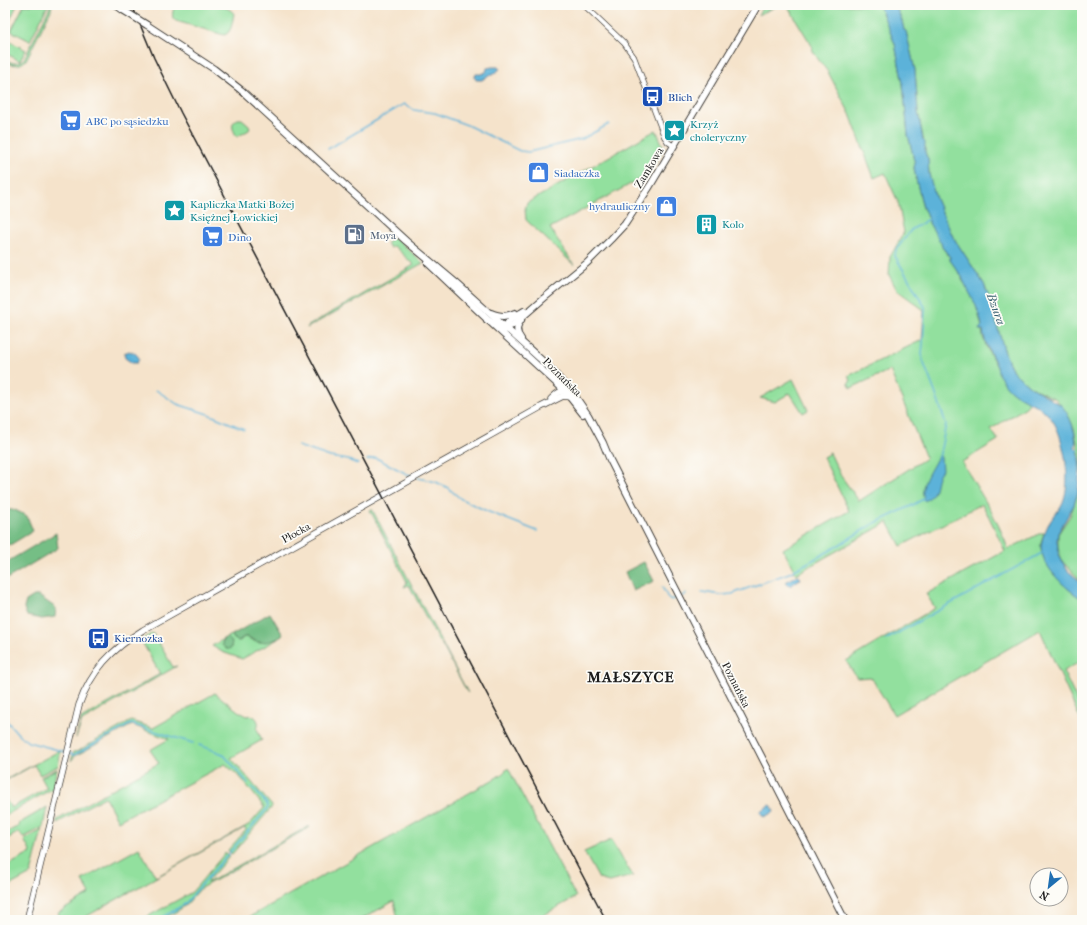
<svg xmlns="http://www.w3.org/2000/svg" width="1087" height="925" viewBox="0 0 1087 925" font-family="'IM FELL French Canon',serif">
<style>
.green{fill:#92e09e;stroke:#577e5d}
.forest{fill:#75be85;stroke:#486d50}
.water{fill:#5cb2d9;stroke:#3c677a}
.lines{fill:none;stroke-linecap:round;stroke-linejoin:round}
.stream{stroke:#5cb2d9;stroke-width:1.5}
.tertiary-casing{stroke:#3d3a36;stroke-width:6}
.secondary-casing{stroke:#3d3a36;stroke-width:7}
.primary-casing{stroke:#3d3a36;stroke-width:8}
.tertiary{stroke:#fff;stroke-width:4.5}
.secondary{stroke:#fff;stroke-width:5.5}
.primary{stroke:#fff;stroke-width:6}
.rail{stroke:#1c1c1c;stroke-width:1.5}
.primary-bridge-casing{stroke:#3d3a36;stroke-width:8;stroke-linecap:butt}
.primary-bridge{stroke:#fff;stroke-width:6}
.labels{text-anchor:middle;dominant-baseline:central;stroke-width:3.5;stroke-linejoin:round;paint-order:stroke}
.transit-label{font-size:11px;fill:#164399;stroke:#fdfcf7;text-anchor:start}
.shop-label{font-size:11px;fill:#366cbe;stroke:#fdfcf7;text-anchor:start}
.culture-label{font-size:11px;fill:#0d838f;stroke:#fdfcf7;text-anchor:start}
.street-label{font-size:11px;fill:#1c1c1c;stroke:#fdfcf7}
.service-label{font-size:11px;fill:#4e5e75;stroke:#fdfcf7;text-anchor:start}
.water-label{font-size:12px;font-style:italic;fill:#396071;stroke:#fdfcf7}
.district-label{font-size:15px;font-weight:bold;letter-spacing:1px;fill:#1c1c1c;stroke:#fdfcf7}
</style>
<rect width="100%" height="100%" fill="#fdfcf7"/>
<filter id="ink" filterUnits="userSpaceOnUse"><feTurbulence type="fractalNoise" baseFrequency=".025" numOctaves="2"/><feDisplacementMap in="SourceGraphic" scale="8" xChannelSelector="R" yChannelSelector="G"/><feConvolveMatrix kernelMatrix="1 2 1 2 8 2 1 2 1" color-interpolation-filters="sRGB"/></filter>
<filter id="wash" filterUnits="userSpaceOnUse"><feTurbulence type="fractalNoise" baseFrequency=".012" numOctaves="4" result="noise"/><feDisplacementMap in="SourceGraphic" scale="16" xChannelSelector="R" yChannelSelector="G"/><feGaussianBlur stdDeviation="0.9" result="paint"/><feColorMatrix in="noise" values="0 0 0 0 0 0 0 0 0 0 0 0 0 0 0 0 0 1.4 0 .05"/><feComposite in="paint" operator="in"/></filter>
<g filter="url(#wash)">
<rect width="100%" height="100%" fill="#f5e3cb"/>
<g class="green">
<polygon points="8,5 17,5 9,22 5,20 5,12"/>
<polygon points="24,5 48,5 30,41 11,31"/>
<path d="M50 5H52L51 10 26 60C19 67 13 65 5 62V60C12 63 18 65 24 59L49 9Z"/>
<path d="M175 5C189 5 227 1 234 14 232 22 232 33 224 35L176 21C170 18 173 11 175 5Z"/>
<polygon points="764,5 780,5 758,15"/>
<path d="M787 5H879L895 44 903 84 908 135 913 155V157L915 163 914 168 916 179 923 208 929 219V223L941 243 942 247 950 258V260L962 277V280L965 284 975 302 981 323 983 337 987 348 1006 384 1010 390 1030 402 1026 407 991 429 998 440 962 462C978 490 998 518 1008 549L1041 533H1044C1043 536 1041 541 1041 545 1041 566 1066 589 1082 599V661L1063 671 1080 707 1082 705V723L1040 630 980 665 894 715 871 677 857 678 846 661 935 608 926 594 1005 551 989 517 982 504 901 546 888 522 796 574 783 549 849 511 823 457 830 453 841 476 859 501 926 458 890 370 851 388 848 383 851 381 848 376 922 340 924 310 897 290 889 275 890 257 904 232 898 202 885 173 874 178 850 114 828 72 818 59 813 51 812 46Z"/>
<polygon points="895,5 1082,5 1082,581 1079,579 1062,561 1058,548 1058,534 1070,516 1082,483 1080,458 1074,428 1067,413 1056,399 1031,387 1018,376 1013,371 1009,363 1005,353 989,298 984,284 953,237 936,199 931,185 929,174 928,159 926,155 925,151 925,148 918,112 915,70 906,32 904,30 902,21"/>
<polygon points="7,40 26,50 20,61 5,53 5,44"/>
<path d="M238 119H242L249 125 250 128 249 130 237 137C233 130 229 123 238 119Z"/>
<polygon points="656,130 664,148 649,174 550,228 574,265 526,220 525,209 527,203"/>
<polygon points="392,238 398,240 423,263 307,328 308,326 414,265 394,246 390,248 387,243 389,240"/>
<polygon points="793,379 808,410 803,413 790,393 775,402 760,398"/>
<polygon points="372,509 468,693 467,692 440,641 439,642 409,585 404,587 407,582 370,510"/>
<polygon points="153,633 173,667 177,666 82,721 76,738 81,719 160,674 141,640"/>
<polygon points="232,635 234,639 240,641 244,637 246,637 256,642 260,642 278,639 242,659 222,652 212,646 223,639 222,642 230,640 227,637"/>
<path d="M215 693 238 711 247 716C255 713 261 722 257 729L262 740 231 758 272 806V807L232 854 229 852 228 850 246 830V829L244 828 80 920H62L58 913 90 894 82 880 139 848 156 877 250 824 264 808V807L241 778 225 764 118 821 105 797 57 823V820L159 763 150 750 169 739 147 731 143 729 132 725 75 756 71 761 74 751 75 752 78 751 131 721 153 728Z"/>
<polygon points="61,750 58,766 40,775 34,765 5,781 5,780"/>
<polygon points="508,768 576,897 574,898 535,920 398,920 394,901 360,920 244,920 494,779 502,774"/>
<polygon points="57,769 52,789 6,815 5,798 11,808 47,788 41,777"/>
<polygon points="47,807 43,827 23,838 19,832 5,840 5,833 19,826 18,824"/>
<polygon points="309,826 310,827 201,888 186,905 179,910 162,920 144,920 143,919 192,892 225,853 227,854 229,857 209,879 207,883"/>
<polygon points="42,830 31,874 5,888 5,867 31,853 24,840"/>
<polygon points="611,840 633,876 609,882 599,879 584,852"/>
</g>
<g class="forest">
<polygon points="5,510 15,510 27,516 33,531 10,545 5,543"/>
<polygon points="56,533 58,548 5,580 5,563"/>
<polygon points="644,562 654,581 633,591 625,572"/>
<polygon points="34,596 39,596 56,608 55,617 42,619 27,616 24,608 26,601"/>
<path d="M270 613 283 635C279 640 262 644 255 641 252 640 250 637 246 637 243 636 241 640 238 641L234 639 232 635Z"/>
<polygon points="227,637 232,642 231,648 229,649 226,649 222,645 223,639"/>
</g>
<g class="water">
<path d="M879 5H895L902 21 904 30 906 31 915 70 918 112 923 140 925 142V151L926 155 928 159 929 174 936 199 953 237 984 284 989 298 1005 353 1009 363 1013 371 1018 376 1031 387 1050 398C1053 402 1057 402 1061 405 1070 414 1078 436 1075 448L1078 449 1080 470 1078 492 1074 505 1058 533 1057 541 1059 555 1063 563 1068 571 1082 583V599C1066 589 1043 568 1041 548 1041 540 1045 532 1048 525 1053 516 1061 509 1064 499 1068 486 1067 470 1065 457 1062 443 1059 428 1050 417 1040 404 1022 401 1010 390 1007 387 1003 382 1001 378 998 375 998 371 997 367 992 354 984 344 983 330H979L980 328 982 326C980 315 975 302 969 292 967 287 963 282 962 277L950 260V257L942 247 941 243 929 223V219L923 208 916 179 914 168 915 163 913 157V155L908 135 903 84 895 44Z"/>
<polygon points="492,67 498,67 500,69 492,75 489,75 482,80 476,80 474,76 476,74 481,74 486,72 487,68"/>
<path d="M129 351C133 352 138 354 139 359L137 363H132L125 358 124 353Z"/>
<path d="M938 456 941 457 942 470C933 480 940 492 925 501 917 487 932 469 938 456Z"/>
<polygon points="797,575 799,577 800,579 790,586 787,585 786,582 787,581"/>
<polygon points="770,805 772,806 774,812 764,817 760,812 760,811"/>
</g>
<g class="lines">
<g class="stream">
<polyline points="328,149 404,104 414,110 435,113 467,125 520,151 529,152 582,139 609,124"/>
<polyline points="929,219 911,230 896,250 895,256 925,307 923,343 922,354 923,361 935,392 946,424 939,458"/>
<polyline points="156,390 177,404 208,414 244,429"/>
<polyline points="298,446 330,457 348,460 355,463 358,464"/>
<polyline points="367,460 375,458 378,459 407,474 414,476"/>
<polyline points="418,478 436,482 448,488 461,499 489,512 537,531"/>
<polyline points="662,587 668,598 672,600 678,597"/>
<polyline points="702,592 722,595 732,594 789,573 829,551 873,524 911,506 925,498"/>
<polyline points="682,596 686,594"/>
<polyline points="885,640 1042,553"/>
<polyline points="5,719 19,735 28,742 66,752"/>
<polyline points="199,745 223,754 248,783"/>
<polyline points="70,753 74,755 78,753 131,724 193,743"/>
<polyline points="158,920 185,904 267,809 268,806 267,804 252,787"/>
</g>
</g>
</g>
<g filter="url(#ink)">
<g class="lines">
<defs>
<polyline id="tertiary" points="584,5 624,43 634,57 664,136 668,142 674,146"/>
<g id="secondary">
<path d="M551 399C556 394 560 390 567 391"/>
<path d="M27 920 79 705C91 671 112 649 143 630L541 407 563 396 570 397"/>
</g>
<g id="primary">
<polyline points="116,5 123,10"/>
<polyline points="147,25 214,69 241,90 406,241 455,282 547,365 577,399 588,415 603,443 610,460 845,920"/>
<polyline points="428,263 488,320 565,391 583,414"/>
<path d="M491 313C501 317 506 317 515 313"/>
<path d="M487 320C497 324 500 331 513 325L544 298 587 263 611 239 625 224 650 186 758 5"/>
<path d="M521 320C516 326 516 333 521 339"/>
<path d="M505 330C506 320 516 316 524 311"/>
</g>
</defs>
<use href="#tertiary" class="tertiary-casing"/>
<use href="#secondary" class="secondary-casing"/>
<use href="#primary" class="primary-casing"/>
<use href="#tertiary" class="tertiary"/>
<use href="#secondary" class="secondary"/>
<use href="#primary" class="primary"/>
<polyline class="rail" points="132,5 154,58 181,113 606,920"/>
<defs>
<polyline id="primary-bridge" points="123,10 147,25"/>
</defs>
<use href="#primary-bridge" class="primary-bridge-casing"/>
<use href="#primary-bridge" class="primary-bridge"/>
</g>
</g>
<defs>
<symbol id="bus-square" viewBox="-11 -11 22 22"><rect x="-9" y="-9" width="18" height="18" rx="4" fill="#1a4fb4" stroke="#fdfcf7"/><path d="M-5-6H5V4H4V6H2V4H-2V6H-4V4H-5ZM-3.5-4V0h7V-4ZM-3.5 1.2v1.5H-2V1.2ZM2 1.2v1.5H3.5V1.2Z" fill="#fff"/></symbol>
<symbol id="supermarket-square" viewBox="-11 -11 22 22"><rect x="-9" y="-9" width="18" height="18" rx="4" fill="#3f7fe0" stroke="#fdfcf7"/><path d="M-6-5.5h2.5l.6 2H6L4.5 2H-2.5L-4.4-4H-6ZM-1.5 3.2a1.3 1.3 0 1 0 .1 0ZM3 3.2a1.3 1.3 0 1 0 .1 0Z" fill="#fff"/></symbol>
<symbol id="sight-square" viewBox="-11 -11 22 22"><rect x="-9" y="-9" width="18" height="18" rx="4" fill="#0f9aa8" stroke="#fdfcf7"/><path d="M0-6L1.8-2.2L6-1.7L2.9 1.2L3.7 5.4L0 3.3L-3.7 5.4L-2.9 1.2L-6-1.7L-1.8-2.2Z" fill="#fff"/></symbol>
<symbol id="shop-square" viewBox="-11 -11 22 22"><rect x="-9" y="-9" width="18" height="18" rx="4" fill="#3f7fe0" stroke="#fdfcf7"/><path d="M-5-2.5h2.3a2.7 3.5 0 0 1 5.4 0H5L5.5 6h-11ZM-1.5-2.5h3a1.5 2.3 0 0 0-3 0Z" fill="#fff"/></symbol>
<symbol id="building-square" viewBox="-11 -11 22 22"><rect x="-9" y="-9" width="18" height="18" rx="4" fill="#0f9aa8" stroke="#fdfcf7"/><path d="M-4-6H4V6H1V3H-1V6H-4ZM-2.5-4.3h1.7v1.8h-1.7ZM.8-4.3h1.7v1.8H.8ZM-2.5-1h1.7V.8h-1.7ZM.8-1h1.7V.8H.8Z" fill="#fff"/></symbol>
<symbol id="fuel-square" viewBox="-11 -11 22 22"><rect x="-9" y="-9" width="18" height="18" rx="4" fill="#5c6f8a" stroke="#fdfcf7"/><path d="M-5.5-6h7V0h2V4h1.3V-2.5L3-4.5l.8-.8L6-3V5H2.5V1h-1V6h-7ZM-4.2-4.7v3.2H.2V-4.7Z" fill="#fff"/></symbol>
</defs>
<g fill-rule="evenodd">
<use href="#bus-square" x="640" y="84" width="25" height="25"/>
<use href="#supermarket-square" x="58" y="108" width="25" height="25"/>
<use href="#sight-square" x="662" y="118" width="25" height="25"/>
<use href="#shop-square" x="526" y="160" width="25" height="25"/>
<use href="#shop-square" x="654" y="194" width="25" height="25"/>
<use href="#sight-square" x="162" y="198" width="25" height="25"/>
<use href="#building-square" x="694" y="212" width="25" height="25"/>
<use href="#fuel-square" x="342" y="222" width="25" height="25"/>
<use href="#supermarket-square" x="200" y="224" width="25" height="25"/>
<use href="#bus-square" x="86" y="626" width="25" height="25"/>
</g>
<g class="labels">
<g class="transit-label">
<text x="668" y="97">Blich</text>
<text x="114" y="638">Kiernozka</text>
</g>
<g class="shop-label">
<text x="86" y="121">ABC po sąsiedzku</text>
<text x="554" y="173">Siadaczka</text>
<text x="650" y="206" text-anchor="end">hydrauliczny</text>
<text x="228" y="237">Dino</text>
</g>
<g class="culture-label">
<text x="690" y="124">Krzyż<tspan x="690" dy="13">choleryczny</tspan></text>
<text x="190" y="204">Kapliczka Matki Bożej<tspan x="190" dy="13">Księżnej Łowickiej</tspan></text>
<text x="722" y="224">Kolo</text>
</g>
<g class="street-label">
<text transform="translate(649 168) rotate(-59)">Zamkowa</text>
<text transform="translate(562 377) rotate(45)">Poznańska</text>
<text transform="translate(296 533) rotate(-29)">Płocka</text>
<text transform="translate(736 685) rotate(63)">Poznańska</text>
</g>
<g class="service-label">
<text x="370" y="235">Moya</text>
</g>
<g class="water-label">
<text transform="translate(996 309) rotate(70)">Bzura</text>
</g>
<g class="district-label">
<text x="631" y="677">MAŁSZYCE</text>
</g>
</g>
<rect width="1087" height="925" fill="none" stroke="#fdfcf7" stroke-width="20"/>
<g transform="translate(1049 887) rotate(209)"><circle r="19" fill="#fdfcf7" stroke="#a3a29f"/>
<path d="M0-3L7 15L0 10L-7 15Z" fill="#1f6fb2"/>
<text y="-6" font-size="11" font-weight="bold" text-anchor="middle" fill="#1c1c1c">N</text>
</g>
</svg>
